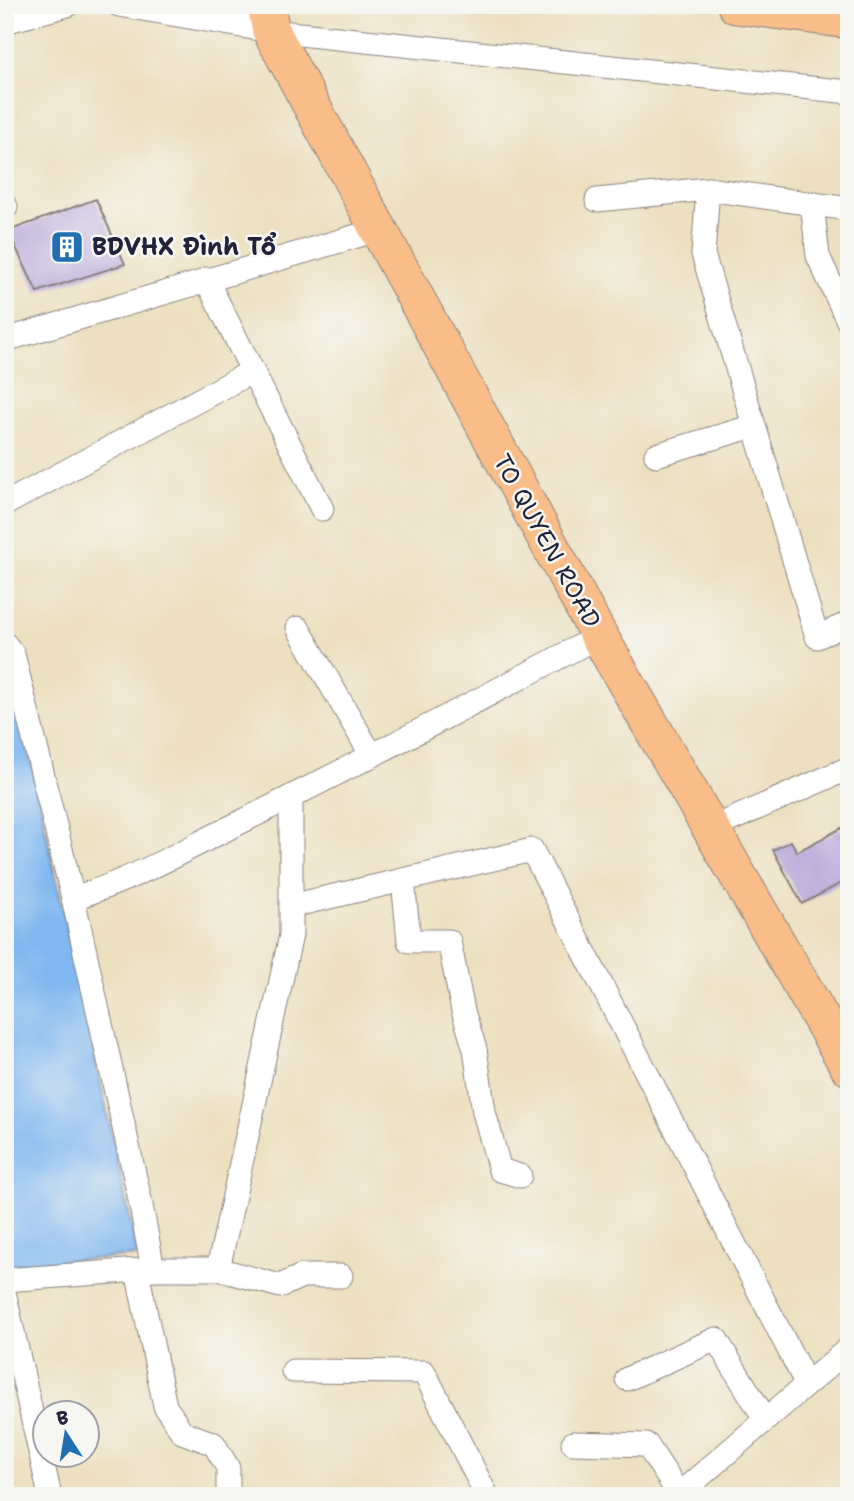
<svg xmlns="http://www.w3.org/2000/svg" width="854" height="1501" viewBox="0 0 854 1501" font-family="'Shantell Sans',sans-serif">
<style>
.water{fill:#80b7f0;stroke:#516c96;stroke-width:2}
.building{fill:#b8a8d9}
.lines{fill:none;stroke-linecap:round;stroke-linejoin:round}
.street-casing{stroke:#88817e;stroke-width:25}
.primary-casing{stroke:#88817e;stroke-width:39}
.street{stroke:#fff;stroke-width:23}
.primary{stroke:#f8bd89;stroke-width:37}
.labels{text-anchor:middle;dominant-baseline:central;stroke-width:5;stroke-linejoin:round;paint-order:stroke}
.poi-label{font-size:24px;font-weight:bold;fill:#22223b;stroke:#f6f6f2;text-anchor:start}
.street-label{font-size:24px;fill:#22223b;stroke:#f6f6f2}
</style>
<rect width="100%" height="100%" fill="#f6f6f2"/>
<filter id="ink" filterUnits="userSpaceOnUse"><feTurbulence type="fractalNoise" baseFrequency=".0143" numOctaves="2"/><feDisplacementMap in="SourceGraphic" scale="14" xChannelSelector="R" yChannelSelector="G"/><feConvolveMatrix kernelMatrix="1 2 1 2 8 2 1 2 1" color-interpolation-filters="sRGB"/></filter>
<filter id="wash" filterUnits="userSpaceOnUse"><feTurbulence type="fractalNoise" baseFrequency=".00686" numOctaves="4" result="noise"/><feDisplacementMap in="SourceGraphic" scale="28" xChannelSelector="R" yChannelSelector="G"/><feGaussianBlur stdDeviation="1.57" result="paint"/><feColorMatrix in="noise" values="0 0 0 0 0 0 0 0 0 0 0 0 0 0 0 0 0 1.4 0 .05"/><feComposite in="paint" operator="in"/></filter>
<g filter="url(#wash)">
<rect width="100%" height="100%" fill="#ede0c0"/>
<polygon class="water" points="5,655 8,655 138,1256 5,1265"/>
<g id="blocks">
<g class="building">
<polygon points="96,199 125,264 37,292 8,231"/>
<polygon points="849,824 849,879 802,904 773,850 791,841 797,852"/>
</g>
</g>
</g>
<g filter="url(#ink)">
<use href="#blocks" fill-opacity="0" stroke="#88817e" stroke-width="2"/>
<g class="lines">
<defs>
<g id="street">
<polyline points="119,5 271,31 849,92"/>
<polyline points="5,22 68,5"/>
<polyline points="708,189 703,254 817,637 849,623"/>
<polyline points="597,200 708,189 849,209"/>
<polyline points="812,204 818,256 849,323"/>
<polyline points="5,207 6,207"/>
<polyline points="206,279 322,509"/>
<polyline points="5,340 377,230"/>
<polyline points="656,455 754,426"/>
<polyline points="5,504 253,371"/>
<polyline points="298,628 372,756"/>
<polyline points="5,644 13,654 73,898 140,1200 153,1269"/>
<polyline points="710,829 849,768"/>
<polyline points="403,880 409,941 449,941 463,1011 475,1049 484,1112 500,1170 520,1176"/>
<path d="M73 898C132 881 188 848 243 821 363 761 481 699 599 636"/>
<polyline points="291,906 532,850 806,1383"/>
<polyline points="218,1269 291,935 291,797"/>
<polyline points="137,1271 165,1406 182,1432 214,1444 228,1468 228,1496"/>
<polyline points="5,1280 153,1269 218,1269 280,1286 302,1276 341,1276"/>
<polyline points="5,1296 50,1496"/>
<polyline points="293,1371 424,1372 487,1496"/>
<polyline points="627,1379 716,1339 765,1419"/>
<polyline points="573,1443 647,1445 679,1494"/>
<polyline points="677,1496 849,1348"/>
</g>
<g id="primary">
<polyline points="266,5 271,31 599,636 849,1067"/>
<polyline points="736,5 849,20"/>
</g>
</defs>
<use href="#street" class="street-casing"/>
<use href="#primary" class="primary-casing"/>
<use href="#street" class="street"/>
<use href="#primary" class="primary"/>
</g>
</g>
<defs>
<symbol id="building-square" viewBox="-11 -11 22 22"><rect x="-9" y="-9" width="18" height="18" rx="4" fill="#1f6fb2" stroke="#f6f6f2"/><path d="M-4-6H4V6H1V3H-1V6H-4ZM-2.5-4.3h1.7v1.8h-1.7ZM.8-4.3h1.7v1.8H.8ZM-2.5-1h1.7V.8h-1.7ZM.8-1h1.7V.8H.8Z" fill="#fff"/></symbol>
</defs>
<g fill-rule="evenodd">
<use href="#building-square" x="48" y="228" width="38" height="38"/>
</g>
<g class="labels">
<g class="poi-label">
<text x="92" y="247">BDVHX Đình Tổ</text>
</g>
<g class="street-label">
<text transform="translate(547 541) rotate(61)">TO QUYEN ROAD</text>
</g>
</g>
<rect width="854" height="1501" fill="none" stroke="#f6f6f2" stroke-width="28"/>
<g transform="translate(66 1434) rotate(348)"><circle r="33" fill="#f6f6f2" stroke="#a1a1a9" stroke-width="2"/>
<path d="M0-5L12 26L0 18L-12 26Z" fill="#1f6fb2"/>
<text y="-10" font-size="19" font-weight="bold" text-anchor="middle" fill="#22223b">B</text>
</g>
</svg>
